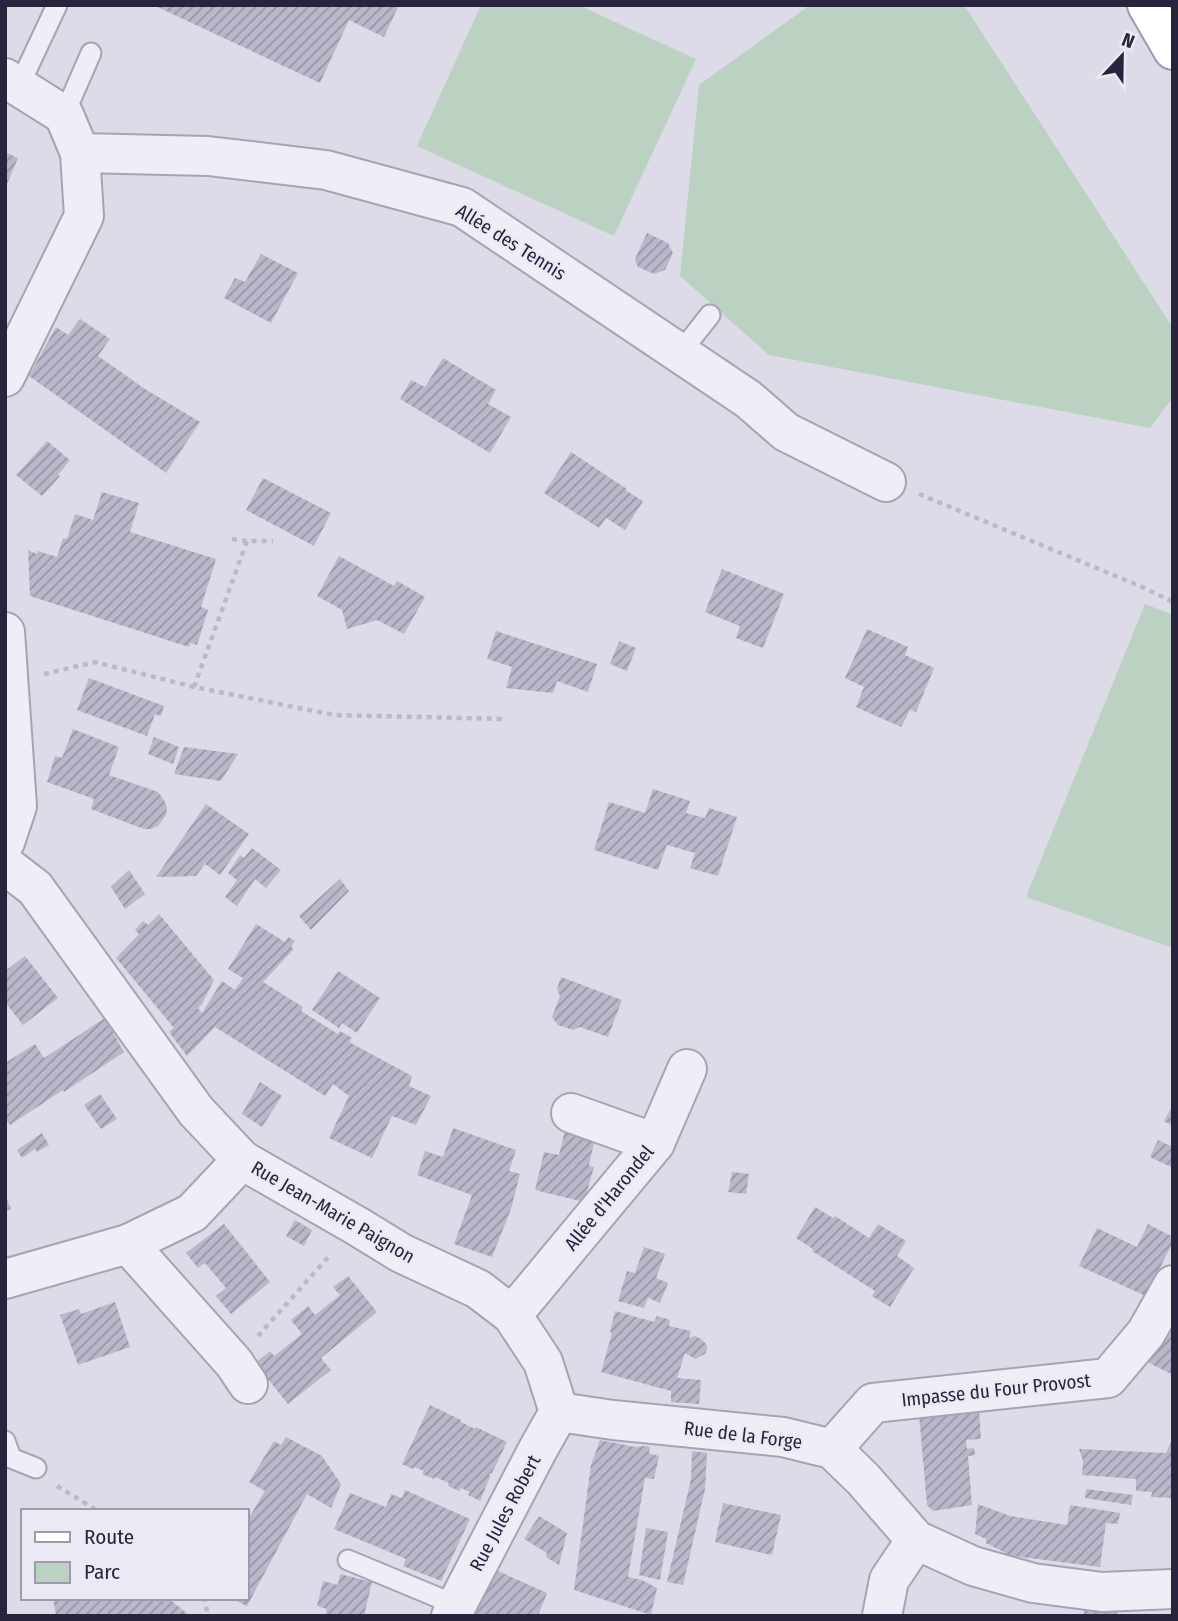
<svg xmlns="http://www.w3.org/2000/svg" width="1178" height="1621" viewBox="0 0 1178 1621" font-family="'Fira Sans Condensed',sans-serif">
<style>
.green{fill:#bbd1c1}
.building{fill:url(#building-hatch)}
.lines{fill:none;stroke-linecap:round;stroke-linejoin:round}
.service-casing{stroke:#a6a4b4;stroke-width:23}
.minor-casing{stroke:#a6a4b4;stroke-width:42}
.primary-casing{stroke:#9c99b3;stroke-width:42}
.path{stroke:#bbb9c5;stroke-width:4.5;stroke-dasharray:5 5;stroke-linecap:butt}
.service{stroke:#efedf5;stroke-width:19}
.minor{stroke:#efedf5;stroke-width:38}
.primary{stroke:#fff;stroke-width:38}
.labels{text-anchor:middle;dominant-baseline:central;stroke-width:5;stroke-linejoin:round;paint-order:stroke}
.street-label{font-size:19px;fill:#28243e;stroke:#ebeaf4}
</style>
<defs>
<pattern id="building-hatch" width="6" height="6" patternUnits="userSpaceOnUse" patternTransform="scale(1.75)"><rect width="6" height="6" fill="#bab7ca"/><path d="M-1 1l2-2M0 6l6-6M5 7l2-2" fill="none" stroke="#9795a5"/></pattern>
</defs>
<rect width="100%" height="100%" fill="#dcdbe7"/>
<g class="green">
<polygon points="481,5 578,5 696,59 614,236 417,146"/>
<polygon points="810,5 964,5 1173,328 1173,397 1150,428 769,355 680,276 699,85"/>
<polygon points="1145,604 1173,615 1173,948 1026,897"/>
</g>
<g class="building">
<polygon points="153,5 399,5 384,37 349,20 320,83"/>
<polygon points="5,152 18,158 5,189"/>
<polygon points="647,233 668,243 673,253 665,270 654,274 638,267 635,259"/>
<polygon points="261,254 298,273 271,323 224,298 235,278 245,282"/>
<polygon points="80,319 110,339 98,356 145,389 200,422 166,473 29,376 56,327 68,335"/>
<polygon points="443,358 496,390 488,404 511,417 490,453 400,399 411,380 425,387"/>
<polygon points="47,441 70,460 58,475 60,476 42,496 16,475"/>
<polygon points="571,452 627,489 625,490 643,501 625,530 606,518 599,528 544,493"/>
<polygon points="263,478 331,513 314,546 246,510"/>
<polygon points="102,492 139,503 130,532 216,559 201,607 208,610 197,645 190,643 189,647 30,596 28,550 37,554 38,551 57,557 63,538 67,539 75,514 93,520"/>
<polygon points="339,556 394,586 397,581 425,597 404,634 377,620 347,629 342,610 317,596"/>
<polygon points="722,569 784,594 763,648 736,638 740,626 705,612"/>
<polygon points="867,629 908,647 905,655 934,668 916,712 910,710 901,727 856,707 864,687 845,678"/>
<polygon points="496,631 597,664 588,692 557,681 553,693 506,688 512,667 487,659"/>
<polygon points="619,641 636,648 627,671 610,664"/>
<polygon points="89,678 164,706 161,716 155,714 147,736 77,710"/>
<polygon points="73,729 119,747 109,775 158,792 164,800 167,807 166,815 158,826 151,829 144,829 91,809 94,799 47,782 55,756 62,758"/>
<polygon points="154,737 179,747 173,764 148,754"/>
<polygon points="184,747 238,754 221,781 174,774"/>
<polygon points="653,789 690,801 686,813 705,818 709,808 737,817 718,876 690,868 695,853 667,845 658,870 594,850 609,802 645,813"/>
<polygon points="206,804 249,834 220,875 205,864 196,876 156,877"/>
<polygon points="252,848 281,870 266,888 255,879 237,906 225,897 237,880 228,873 240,855 244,858"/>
<polygon points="129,870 145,894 125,909 111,887"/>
<polygon points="340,879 349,891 311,930 299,916"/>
<polygon points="159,914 214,980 202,1004 198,1008 202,1013 222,981 235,990 243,978 228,969 256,924 285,942 288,937 295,941 291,947 294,949 263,982 303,1007 301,1011 338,1034 340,1031 352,1038 349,1042 412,1076 409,1086 431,1096 416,1125 392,1116 372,1158 329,1138 349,1096 333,1084 325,1096 215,1027 187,1056 169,1032 174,1028 116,958 139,934 135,930 143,921 148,925"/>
<polygon points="25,956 58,998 23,1025 5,1002 5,971"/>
<polygon points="338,971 380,998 357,1033 342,1023 339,1028 312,1010"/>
<polygon points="561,977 622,1000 608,1037 580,1027 573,1030 558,1025 552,1017 560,996 557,989"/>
<polygon points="105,1018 124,1052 64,1092 63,1090 10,1125 5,1118 5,1063 35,1044 44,1058"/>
<polygon points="260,1082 282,1096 262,1127 242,1114"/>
<polygon points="100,1094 117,1119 101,1129 84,1105"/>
<polygon points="1173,1105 1173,1126 1164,1121"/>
<polygon points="453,1128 516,1150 509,1171 520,1174 511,1209 492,1257 454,1244 472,1195 417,1175 425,1151 443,1157"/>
<polygon points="565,1130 595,1137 589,1166 594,1167 584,1202 535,1190 544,1152 559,1155"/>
<polygon points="42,1133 49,1145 37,1152 35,1149 22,1158 17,1150"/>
<polygon points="1158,1140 1173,1147 1173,1168 1150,1157"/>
<polygon points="732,1172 749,1174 746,1194 728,1192"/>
<polygon points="5,1194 11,1209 5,1211"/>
<polygon points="815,1207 833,1218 835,1216 869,1238 878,1224 906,1241 897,1256 914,1268 890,1307 872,1296 875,1291 812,1251 813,1249 796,1238"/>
<polygon points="295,1220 312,1230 304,1246 286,1236"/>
<polygon points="224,1224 270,1282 231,1314 216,1296 226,1288 205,1263 198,1268 186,1253"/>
<polygon points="1148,1224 1173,1237 1173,1242 1146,1296 1079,1266 1097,1228 1137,1247"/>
<polygon points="644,1247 665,1254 656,1278 668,1283 660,1303 648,1298 644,1308 618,1301 627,1271 635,1273"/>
<polygon points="348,1276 377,1312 321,1358 331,1370 288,1404 255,1363 270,1351 274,1356 302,1334 291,1320 308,1306 315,1315 340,1295 333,1287"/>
<polygon points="115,1302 130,1347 78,1365 60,1315 79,1309 81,1314"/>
<polygon points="615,1311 654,1322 657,1316 670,1320 669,1326 691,1331 689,1338 695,1336 701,1339 706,1344 707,1349 705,1354 695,1359 685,1353 677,1378 701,1380 699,1404 671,1402 671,1391 601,1372 612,1333 610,1332"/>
<polygon points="1173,1311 1173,1375 1138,1357"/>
<polygon points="430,1405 461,1420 461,1422 475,1429 476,1427 507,1442 492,1473 489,1474 490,1477 480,1501 468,1495 470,1492 461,1488 459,1491 448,1486 449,1483 435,1477 434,1479 422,1474 424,1471 414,1467 413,1469 402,1464"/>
<polygon points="979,1410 981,1439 966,1440 967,1449 974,1448 975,1455 968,1456 972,1505 933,1511 927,1505 919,1415"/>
<polygon points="286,1437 322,1456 341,1484 331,1508 307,1494 247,1606 231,1598 247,1598 247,1521 265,1491 249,1482 274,1441 281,1445"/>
<polygon points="1173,1438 1173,1488 1171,1498 1151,1497 1152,1492 1136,1491 1136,1479 1082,1475 1083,1461 1079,1449 1166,1453"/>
<polygon points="600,1440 635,1447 645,1446 650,1447 649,1452 651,1454 659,1456 654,1479 645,1478 628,1577 642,1580 657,1588 651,1615 574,1590 591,1465"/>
<polygon points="692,1451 707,1453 705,1489 683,1585 667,1582 691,1479"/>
<polygon points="1086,1489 1133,1495 1131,1505 1085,1498"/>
<polygon points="405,1490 470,1519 441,1581 403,1566 406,1559 334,1529 350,1493 386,1507 391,1494 402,1498"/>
<polygon points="723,1503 781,1515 772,1555 715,1542"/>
<polygon points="978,1504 1010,1516 1067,1525 1070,1505 1120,1513 1118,1524 1106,1523 1100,1567 1006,1555 1004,1552 986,1543 986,1539 975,1534"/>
<polygon points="539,1516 567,1533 559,1565 546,1557 547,1553 524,1539"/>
<polygon points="646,1528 668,1532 660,1580 639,1575"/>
<polygon points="496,1570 547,1593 538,1616 475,1616"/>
<polygon points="340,1574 372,1582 364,1616 325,1616 327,1609 317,1606 323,1581 338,1585"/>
<polygon points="53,1598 168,1598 190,1616 56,1616"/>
<polygon points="1085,1608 1117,1612 1116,1616 1083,1616"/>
</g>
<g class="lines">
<defs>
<g id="service">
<polyline points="19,86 57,5"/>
<polyline points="64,115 91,53"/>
<polyline points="680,353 710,315"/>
<polyline points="5,1441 11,1458 36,1468"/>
<polyline points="348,1560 456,1605"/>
</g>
<g id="minor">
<polyline points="5,78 64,115 80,153 84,216 5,377"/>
<polyline points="80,153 208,156 326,170 462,207 748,399 786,432 886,482"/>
<polyline points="5,632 17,806 5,842"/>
<polyline points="5,865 35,888 196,1111 242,1160 357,1226 401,1253 478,1289 512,1315 543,1362 559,1412"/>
<polyline points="571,1113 655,1143"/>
<polyline points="128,1244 234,1363 248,1384"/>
<polyline points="5,1279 128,1244 192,1213 242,1160"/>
<polyline points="512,1315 655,1143 687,1069"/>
<polyline points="559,1412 613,1420 783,1437 832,1449 863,1479 916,1540 973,1566 1033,1583 1102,1592 1173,1589"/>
<polyline points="832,1449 873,1403 1108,1378 1146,1333 1173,1285"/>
<polyline points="451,1616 537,1451 559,1412"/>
<polyline points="882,1616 889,1580 916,1540"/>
</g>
<polyline id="primary" points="1147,5 1173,50"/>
</defs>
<use href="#service" class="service-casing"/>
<use href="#minor" class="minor-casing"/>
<use href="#primary" class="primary-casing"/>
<g class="path">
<polyline points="919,494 1142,587 1173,602"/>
<polyline points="232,539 247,541"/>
<polyline points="44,674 95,662 194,687 334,715 504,719"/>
<polyline points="194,687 247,541 273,541"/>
<polyline points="258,1336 331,1254"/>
<polyline points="57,1486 98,1511"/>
<polyline points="202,1598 205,1601 208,1616"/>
</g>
<use href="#service" class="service"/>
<use href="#minor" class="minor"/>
<use href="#primary" class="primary"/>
</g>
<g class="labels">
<g class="street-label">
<text transform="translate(511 242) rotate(32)">Allée des Tennis</text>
<text transform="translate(609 1198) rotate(-51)">Allée d'Harondel</text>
<text transform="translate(333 1212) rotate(30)">Rue Jean-Marie Paignon</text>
<text transform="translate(996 1390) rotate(-6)">Impasse du Four Provost</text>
<text transform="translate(743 1435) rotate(7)">Rue de la Forge</text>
<text transform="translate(505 1513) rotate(-62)">Rue Jules Robert</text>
</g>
</g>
<rect width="1178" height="1621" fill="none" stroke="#28243e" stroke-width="14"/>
<rect x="21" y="1509" width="228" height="91" fill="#ebeaf4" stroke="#9d9bab" stroke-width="2"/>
<rect x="35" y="1532" width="35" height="10" fill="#ffffff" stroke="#9d9bab" stroke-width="2"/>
<text x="84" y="1544" font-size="21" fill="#28243e">Route</text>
<rect x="35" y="1562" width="35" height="21" fill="#bbd1c1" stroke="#9d9bab" stroke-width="2"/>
<text x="84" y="1579" font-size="21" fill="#28243e">Parc</text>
<g transform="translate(1122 56) rotate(22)" stroke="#ebeaf4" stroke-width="5" paint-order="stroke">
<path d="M0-5L12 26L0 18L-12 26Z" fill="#28243e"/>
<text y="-10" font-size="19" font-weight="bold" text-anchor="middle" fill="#28243e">N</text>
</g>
</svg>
